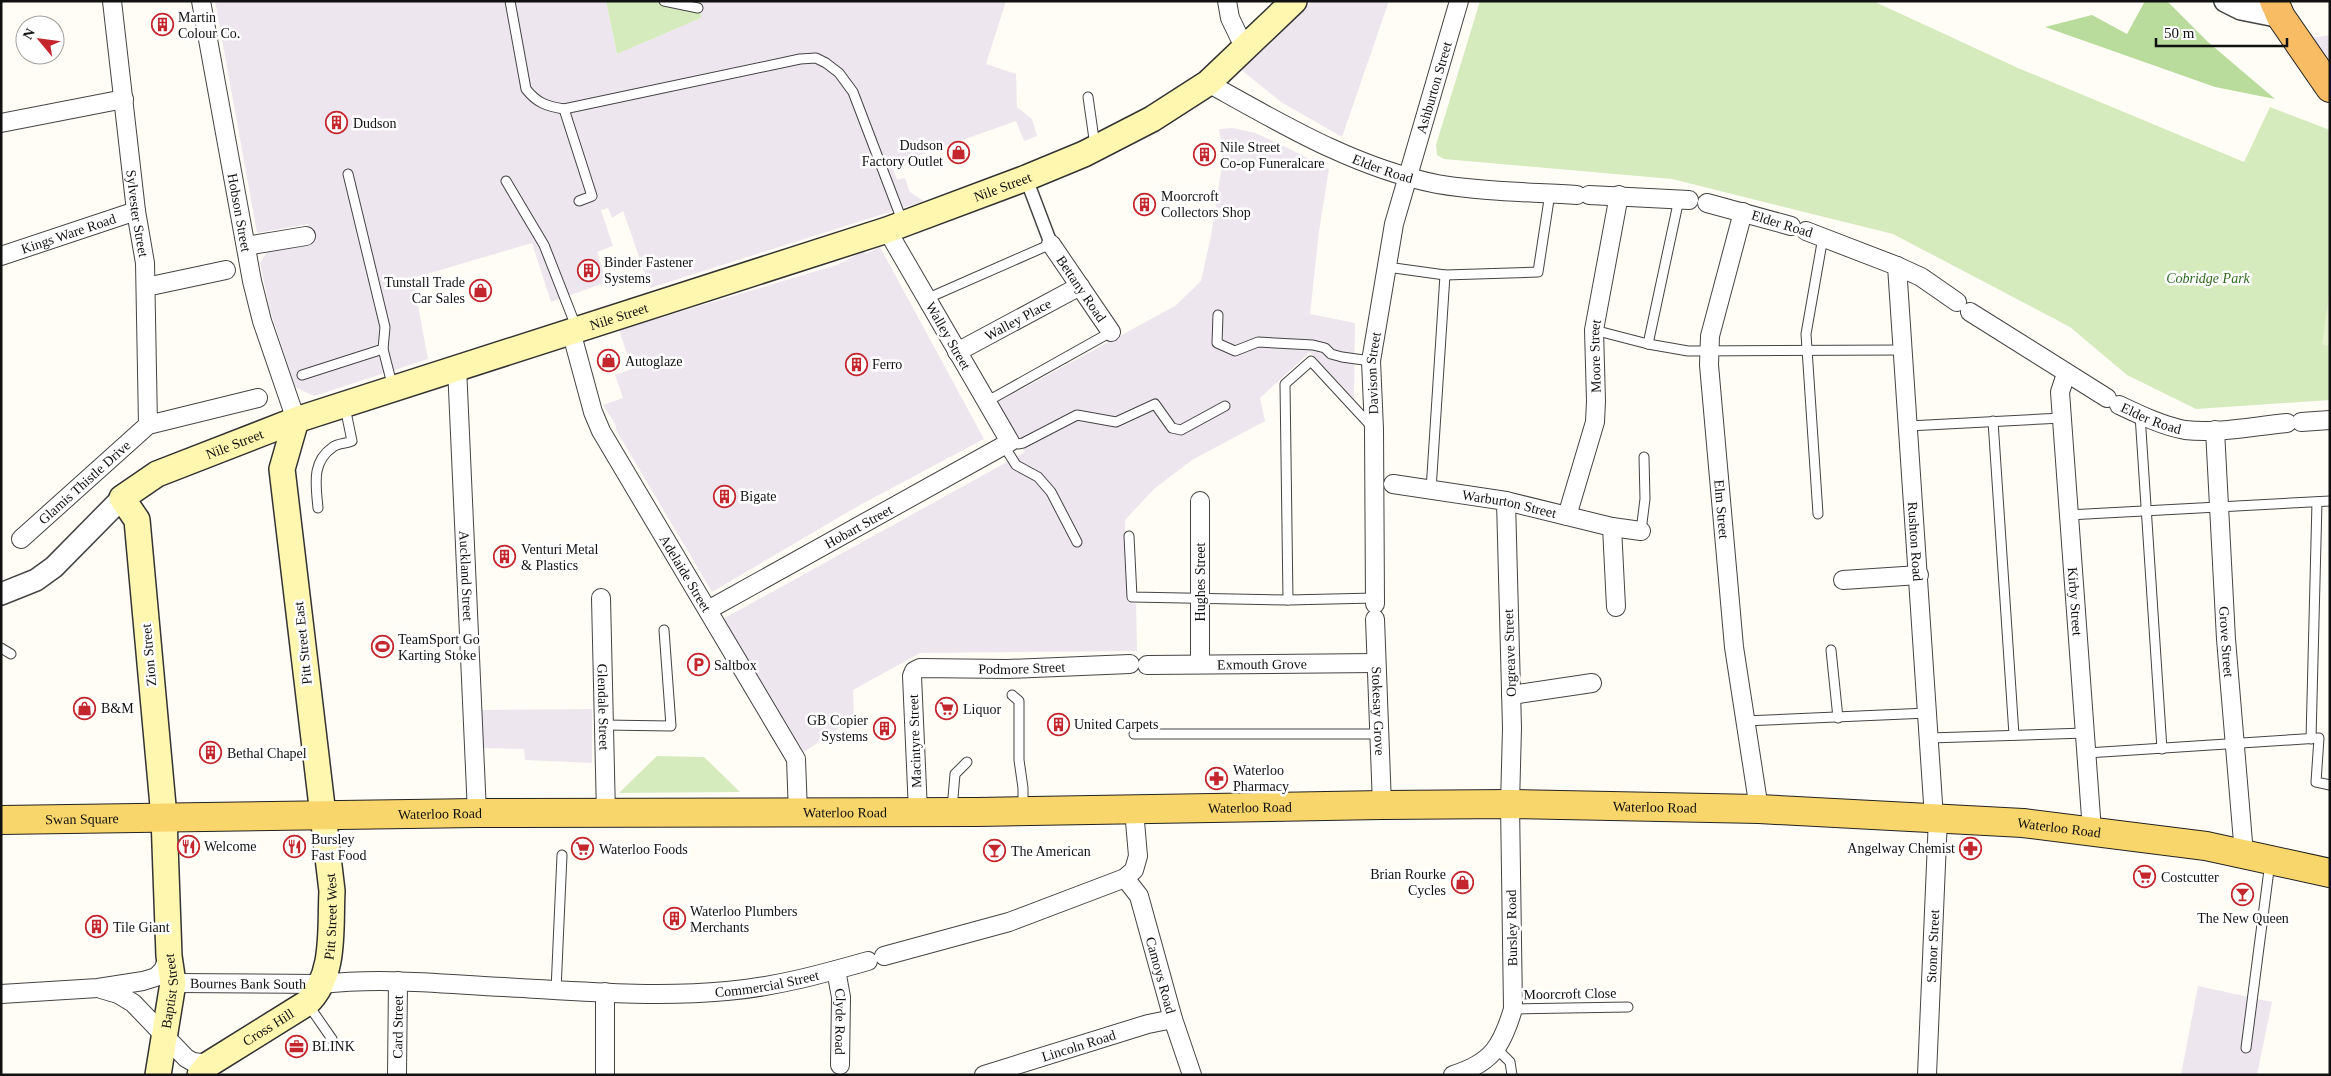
<svg xmlns="http://www.w3.org/2000/svg" width="2331" height="1076" viewBox="0 0 2331 1076" font-family="'Times New Roman',serif">
<style>
.industrial{fill:#eee6ef}
.green{fill:#d5ebbd}
.forest{fill:#b9dc9c}
.pitch{fill:#e6f2cf}
.lines{fill:none;stroke-linecap:round;stroke-linejoin:round}
.service-casing{stroke:#444;stroke-width:11}
.pedestrian-casing{stroke:#444;stroke-width:15}
.minor-casing{stroke:#444;stroke-width:20}
.tertiary-casing{stroke:#444;stroke-width:24}
.secondary-casing{stroke:#333;stroke-width:28}
.primary-casing{stroke:#222;stroke-width:30}
.trunk-casing{stroke:#222;stroke-width:30}
.service{stroke:#fff;stroke-width:9}
.pedestrian{stroke:#fff;stroke-width:12}
.minor{stroke:#fff;stroke-width:18}
.tertiary{stroke:#fff;stroke-width:21}
.secondary{stroke:#fff6b0;stroke-width:25}
.primary{stroke:#f9d66b;stroke-width:28}
.trunk{stroke:#f7bc64;stroke-width:28}
.labels{text-anchor:middle;dominant-baseline:central;stroke-width:5;stroke-linejoin:round;paint-order:stroke}
.poi-label{font-size:14px;fill:#111;stroke:#fff;text-anchor:start}
.street-label{font-size:14px;fill:#111;stroke:#fff}
.park-label{font-size:14px;font-style:italic;fill:#2f6b1f;stroke:#fff}
</style>
<rect width="100%" height="100%" fill="#fffdf5"/>
<g class="industrial">
<polygon points="215,1 606,1 617,54 701,18 701,1 1006,1 986,64 1016,74 1017,107 1032,119 1037,136 1024,141 1016,121 892,165 897,180 905,178 910,192 924,201 650,288 623,211 612,218 608,208 601,210 613,246 597,252 607,282 551,302 532,243 413,278 428,359 314,396 295,387 270,310 260,263 267,252 313,243 308,224 257,233"/>
<polygon points="1312,1 1389,1 1342,137 1281,102 1239,68"/>
<polygon points="2330,35 2330,74 2310,38"/>
<polygon points="1233,128 1255,133 1282,145 1329,169 1319,231 1310,314 1355,323 1354,399 1310,352 1260,398 1265,421 1192,460 1154,489 1125,520 1128,602 1136,604 1137,651 920,653 853,690 854,718 804,752 723,619 1025,452 996,403 1175,306 1201,281 1211,236 1223,158 1219,129"/>
<polygon points="880,247 984,439 860,505 712,592 616,430 615,424 603,405 623,398 615,375 632,369 619,330 837,265 864,251 866,254"/>
<polygon points="592,709 592,763 525,760 524,749 482,748 481,710"/>
<polygon points="2198,986 2272,1002 2257,1075 2181,1075"/>
</g>
<g class="green">
<polygon points="606,1 701,1 701,18 617,54"/>
<polygon points="1480,1 1873,1 2018,68 2244,162 2270,107 2330,130 2330,400 2196,409 2127,375 2070,327 1893,234 1672,179 1444,159 1437,155 1436,145"/>
<polygon points="657,756 704,757 740,792 619,793"/>
</g>
<polygon class="forest" points="2145,1 2167,1 2208,42 2275,99 2215,87 2045,27 2092,15 2127,34"/>
<polygon class="pitch" points="2330,288 2330,346 2322,345"/>
<g class="lines">
<defs>
<g id="service">
<path d="M510 1 526 89C537 103 546 106 564 109"/>
<polyline points="664,1 698,8"/>
<polyline points="1088,97 1095,146"/>
<polyline points="348,174 385,327 383,349 393,388"/>
<polyline points="506,181 544,245 577,329"/>
<polyline points="579,201 592,196 564,109 800,59 816,58 826,63 839,73 853,92 903,223"/>
<polyline points="1387,267 1445,275 1538,272 1550,193"/>
<polyline points="926,299 1051,244"/>
<polyline points="1218,315 1217,343 1235,351 1258,342 1313,345 1325,348 1331,354 1342,357 1371,361"/>
<polyline points="1594,330 1648,344 1688,351 1903,350"/>
<polyline points="1648,344 1679,199"/>
<polyline points="302,375 383,349"/>
<polyline points="986,402 1111,332"/>
<polyline points="2140,415 2162,749"/>
<polyline points="1993,421 2014,735"/>
<polyline points="1908,426 2062,418"/>
<polyline points="1010,442 1018,444 1023,443 1077,415 1116,422 1155,404 1172,428 1181,430 1225,406"/>
<polyline points="1004,446 1016,465 1038,477 1051,492 1077,542"/>
<polyline points="1431,490 1445,275"/>
<path d="M318 508C316 485 311 462 333 447 338 443 346 444 352 441L345 407"/>
<polyline points="1818,514 1806,334 1823,237"/>
<polyline points="2068,515 2330,501"/>
<polyline points="1641,531 1645,499 1644,457"/>
<polyline points="1129,536 1132,597 1288,600 1375,598"/>
<polyline points="1288,600 1285,384 1311,361 1372,427"/>
<polyline points="1,648 11,654"/>
<polyline points="1831,650 1838,718"/>
<polyline points="1012,695 1019,701 1019,760 1023,788 1023,809"/>
<polyline points="1744,721 1928,713"/>
<polyline points="604,725 671,726 664,630"/>
<polyline points="1134,734 1379,734"/>
<polyline points="1929,738 2085,733"/>
<polyline points="2311,739 2317,502"/>
<polyline points="2087,753 2319,738 2316,782 2330,785"/>
<polyline points="952,809 955,774 967,762"/>
<polyline points="556,990 562,855"/>
<polyline points="307,1003 332,1039"/>
<polyline points="1513,1009 1628,1007"/>
<polyline points="2246,1048 2270,862"/>
<polyline points="1497,1049 1510,1062 1512,1075"/>
</g>
<polyline id="pedestrian" points="1026,178 1051,244"/>
<g id="minor">
<path id="s1" d="M112 1 136 211 145 263 148 425"/>
<path id="s2" d="M201 1 252 281 262 321 296 420"/>
<polyline points="1227,1 1230,18 1244,47"/>
<path id="s3" d="M1208 83C1280 123 1355 168 1437 184 1483 192 1531 192 1577 195"/>
<polyline points="1,123 124,99"/>
<polyline points="1589,195 1689,200"/>
<polyline points="1707,203 1791,226"/>
<path id="s4" d="M1743 212 1710 336 1709 365 1734 647 1759 809"/>
<polyline points="1806,231 1897,266 1921,277 1957,302"/>
<path id="s5" d="M1051 244 1111 332"/>
<polyline points="246,246 306,236"/>
<path id="s6" d="M1 256 136 211"/>
<path id="s7" d="M1897 266 1934 818"/>
<polyline points="146,287 226,270"/>
<polyline points="1970,312 2107,398"/>
<path id="s8" d="M571 331 593 412 601 431 796 759 798 813"/>
<path id="s9" d="M957 352 1080 286"/>
<path id="s10" d="M457 367 477 813"/>
<path id="s11" d="M2066 374 2060 392 2092 831"/>
<path id="s12" d="M2119 405C2140 415 2163 426 2185 430 2218 434 2254 426 2287 423"/>
<polyline points="2301,422 2330,420"/>
<path id="s13" d="M2215 430 2226 639 2244 854"/>
<path id="s14" d="M1393 484 1506 501 1612 527 1641 531"/>
<polyline points="1200,501 1200,663"/>
<path id="s15" d="M1567 516 1595 422 1596 401 1594 330 1619 195"/>
<polyline points="1612,527 1616,607"/>
<path id="s16" d="M21 539 148 425 258 398"/>
<polyline points="1843,580 1919,575"/>
<path id="s17" d="M601 598 606 814"/>
<path id="s18" d="M1375 604 1374 429 1371 361 1394 224 1459 1"/>
<path id="s19" d="M708 610 1010 442 887 230"/>
<path id="s20" d="M1375 619 1382 805"/>
<path id="s21" d="M1147 665 1376 663"/>
<polyline points="1511,695 1592,683"/>
<path id="s22" d="M918 811 912 676 914 671 920 668 1008 669 1130 664"/>
<path id="s23" d="M1125 878 1139 896 1173 1019 1192 1075"/>
<polyline points="884,956 1009,922 1125,878 1134,870 1138,856 1134,810"/>
<path id="s24" d="M836 970 841 997 840 1065"/>
<path id="s25" d="M173 983 322 984C382 977 444 984 504 987 578 991 653 998 727 991 775 987 822 974 868 961"/>
<polyline points="101,989 118,994 133,1003 186,1058 193,1062 209,1064"/>
<polyline points="1,994 98,988 143,981 156,977 163,970 169,956"/>
<path id="s26" d="M397 1075 398 981"/>
<polyline points="605,1075 605,992"/>
<path id="s27" d="M984 1075 1148 1024 1173 1019"/>
<path d="M1453 1075C1492 1063 1502 1046 1513 1009L1510 804 1512 728 1506 501"/>
<path id="s28" d="M1927 1075 1938 818"/>
</g>
<g id="tertiary">
<polyline points="2225,1 2241,9 2281,17"/>
<polyline points="1,594 36,580 54,567 122,498"/>
</g>
<g id="secondary">
<path id="s29" d="M158 1075 173 983 169 956 164 817 137 520 122 498 157 474 296 420 887 230 1026 178 1084 154 1152 119 1208 83 1294 1"/>
<path id="s30" d="M200 1075 209 1064 307 1003C336 976 330 927 332 891L282 469 296 420"/>
</g>
<g id="primary">
<path id="s31" d="M1 820 477 813 978 812 1382 805 1510 804 1759 809 2023 823 2206 846 2330 873"/>
</g>
<polyline id="trunk" points="2274,1 2281,17 2330,88"/>
</defs>
<use href="#service" class="service-casing"/>
<use href="#pedestrian" class="pedestrian-casing"/>
<use href="#minor" class="minor-casing"/>
<use href="#tertiary" class="tertiary-casing"/>
<use href="#secondary" class="secondary-casing"/>
<use href="#primary" class="primary-casing"/>
<use href="#trunk" class="trunk-casing"/>
<use href="#service" class="service"/>
<use href="#pedestrian" class="pedestrian"/>
<use href="#minor" class="minor"/>
<use href="#tertiary" class="tertiary"/>
<use href="#secondary" class="secondary"/>
<use href="#primary" class="primary"/>
<use href="#trunk" class="trunk"/>
</g>
<defs>
<symbol id="building-ring" viewBox="-11 -11 22 22"><circle r="9.5" fill="#fff" stroke="#c4262e" stroke-width="1.5"/><path d="M-4-6H4V6H1V3H-1V6H-4ZM-2.5-4.3h1.7v1.8h-1.7ZM.8-4.3h1.7v1.8H.8ZM-2.5-1h1.7V.8h-1.7ZM.8-1h1.7V.8H.8Z" fill="#c4262e"/></symbol>
<symbol id="shop-ring" viewBox="-11 -11 22 22"><circle r="9.5" fill="#fff" stroke="#c4262e" stroke-width="1.5"/><path d="M-5-2.5h2.3a2.7 3.5 0 0 1 5.4 0H5L5.5 6h-11ZM-1.5-2.5h3a1.5 2.3 0 0 0-3 0Z" fill="#c4262e"/></symbol>
<symbol id="stadium-ring" viewBox="-11 -11 22 22"><circle r="9.5" fill="#fff" stroke="#c4262e" stroke-width="1.5"/><path d="M0-5a6.5 5 0 1 0 0 10a6.5 5 0 1 0 0-10ZM-3.5-1.8h7v3.6h-7Z" fill="#c4262e"/></symbol>
<symbol id="parking-ring" viewBox="-11 -11 22 22"><circle r="9.5" fill="#fff" stroke="#c4262e" stroke-width="1.5"/><path d="M-3.5-5.5H1a3.5 3.5 0 0 1 0 7H-1V5.5H-3.5ZM-1-3.4V-.6H.8a1.4 1.4 0 0 0 0-2.8Z" fill="#c4262e"/></symbol>
<symbol id="supermarket-ring" viewBox="-11 -11 22 22"><circle r="9.5" fill="#fff" stroke="#c4262e" stroke-width="1.5"/><path d="M-6-5.5h2.5l.6 2H6L4.5 2H-2.5L-4.4-4H-6ZM-1.5 3.2a1.3 1.3 0 1 0 .1 0ZM3 3.2a1.3 1.3 0 1 0 .1 0Z" fill="#c4262e"/></symbol>
<symbol id="pharmacy-ring" viewBox="-11 -11 22 22"><circle r="9.5" fill="#fff" stroke="#c4262e" stroke-width="1.5"/><path d="M-2-6h4v4h4v4h-4v4h-4v-4h-4v-4h4Z" fill="#c4262e"/></symbol>
<symbol id="restaurant-ring" viewBox="-11 -11 22 22"><circle r="9.5" fill="#fff" stroke="#c4262e" stroke-width="1.5"/><path d="M-5-6h1v4h1v-4h1v4h1v-4h1v5L-1.5 .5V6h-2V.5L-5-1ZM5-6V6H3V1.5H1.5Q1.5-4 5-6Z" fill="#c4262e"/></symbol>
<symbol id="bar-ring" viewBox="-11 -11 22 22"><circle r="9.5" fill="#fff" stroke="#c4262e" stroke-width="1.5"/><path d="M-6-5H6L.8 .8V4.5H3.5V6h-7V4.5H-.8V.8Z" fill="#c4262e"/></symbol>
<symbol id="office-ring" viewBox="-11 -11 22 22"><circle r="9.5" fill="#fff" stroke="#c4262e" stroke-width="1.5"/><path d="M-6-3h4V-5.5h4V-3h4V5H-6ZM-1-4.5V-3h2v-1.5ZM-6 0V1H6V0Z" fill="#c4262e"/></symbol>
</defs>
<g fill-rule="evenodd">
<use href="#building-ring" x="150" y="12" width="25" height="25"/>
<use href="#building-ring" x="324" y="110" width="25" height="25"/>
<use href="#shop-ring" x="946" y="140" width="25" height="25"/>
<use href="#building-ring" x="1192" y="142" width="25" height="25"/>
<use href="#building-ring" x="1132" y="192" width="25" height="25"/>
<use href="#building-ring" x="576" y="258" width="25" height="25"/>
<use href="#shop-ring" x="468" y="278" width="25" height="25"/>
<use href="#shop-ring" x="596" y="348" width="25" height="25"/>
<use href="#building-ring" x="844" y="352" width="25" height="25"/>
<use href="#building-ring" x="712" y="484" width="25" height="25"/>
<use href="#building-ring" x="492" y="544" width="25" height="25"/>
<use href="#stadium-ring" x="370" y="634" width="25" height="25"/>
<use href="#parking-ring" x="686" y="652" width="25" height="25"/>
<use href="#shop-ring" x="72" y="696" width="25" height="25"/>
<use href="#supermarket-ring" x="934" y="696" width="25" height="25"/>
<use href="#building-ring" x="1046" y="712" width="25" height="25"/>
<use href="#building-ring" x="872" y="716" width="25" height="25"/>
<use href="#building-ring" x="198" y="740" width="25" height="25"/>
<use href="#pharmacy-ring" x="1204" y="766" width="25" height="25"/>
<use href="#restaurant-ring" x="176" y="834" width="25" height="25"/>
<use href="#restaurant-ring" x="282" y="834" width="25" height="25"/>
<use href="#pharmacy-ring" x="1958" y="836" width="25" height="25"/>
<use href="#supermarket-ring" x="570" y="836" width="25" height="25"/>
<use href="#bar-ring" x="982" y="838" width="25" height="25"/>
<use href="#supermarket-ring" x="2132" y="864" width="25" height="25"/>
<use href="#shop-ring" x="1450" y="870" width="25" height="25"/>
<use href="#bar-ring" x="2230" y="882" width="25" height="25"/>
<use href="#building-ring" x="662" y="906" width="25" height="25"/>
<use href="#building-ring" x="84" y="914" width="25" height="25"/>
<use href="#office-ring" x="284" y="1034" width="25" height="25"/>
</g>
<g class="labels">
<g class="poi-label">
<text x="178" y="17">Martin<tspan x="178" dy="16">Colour Co.</tspan></text>
<text x="353" y="123">Dudson</text>
<text x="943" y="145" text-anchor="end">Dudson<tspan x="943" dy="16">Factory Outlet</tspan></text>
<text x="1220" y="147">Nile Street<tspan x="1220" dy="16">Co-op Funeralcare</tspan></text>
<text x="1161" y="196">Moorcroft<tspan x="1161" dy="16">Collectors Shop</tspan></text>
<text x="604" y="262">Binder Fastener<tspan x="604" dy="16">Systems</tspan></text>
<text x="465" y="282" text-anchor="end">Tunstall Trade<tspan x="465" dy="16">Car Sales</tspan></text>
<text x="625" y="361">Autoglaze</text>
<text x="872" y="364">Ferro</text>
<text x="740" y="496">Bigate</text>
<text x="521" y="549">Venturi Metal<tspan x="521" dy="16">&amp; Plastics</tspan></text>
<text x="398" y="639">TeamSport Go<tspan x="398" dy="16">Karting Stoke</tspan></text>
<text x="714" y="665">Saltbox</text>
<text x="101" y="708">B&amp;M</text>
<text x="963" y="709">Liquor</text>
<text x="868" y="720" text-anchor="end">GB Copier<tspan x="868" dy="16">Systems</tspan></text>
<text x="1074" y="724">United Carpets</text>
<text x="227" y="753">Bethal Chapel</text>
<text x="1233" y="770">Waterloo<tspan x="1233" dy="16">Pharmacy</tspan></text>
<text x="311" y="839">Bursley<tspan x="311" dy="16">Fast Food</tspan></text>
<text x="204" y="846">Welcome</text>
<text x="1955" y="848" text-anchor="end">Angelway Chemist</text>
<text x="599" y="849">Waterloo Foods</text>
<text x="1011" y="851">The American</text>
<text x="1446" y="874" text-anchor="end">Brian Rourke<tspan x="1446" dy="16">Cycles</tspan></text>
<text x="2161" y="877">Costcutter</text>
<text x="690" y="911">Waterloo Plumbers<tspan x="690" dy="16">Merchants</tspan></text>
<text x="2243" y="918" text-anchor="middle">The New Queen</text>
<text x="113" y="927">Tile Giant</text>
<text x="312" y="1046">BLINK</text>
</g>
<g class="street-label">
<text stroke="none"><textPath href="#s18" startOffset="524">Ashburton Street</textPath></text>
<text stroke="none"><textPath href="#s3" startOffset="195">Elder Road</textPath></text>
<text stroke="none"><textPath href="#s29" startOffset="1520">Nile Street</textPath></text>
<text stroke="none"><textPath href="#s1" startOffset="214">Sylvester Street</textPath></text>
<text stroke="none"><textPath href="#s2" startOffset="215">Hobson Street</textPath></text>
<text transform="translate(1782 224) rotate(17)">Elder Road</text>
<text stroke="none"><textPath href="#s6" startOffset="71">Kings Ware Road</textPath></text>
<text stroke="none"><textPath href="#s5" startOffset="54">Bettany Road</textPath></text>
<text stroke="none"><textPath href="#s29" startOffset="1115">Nile Street</textPath></text>
<text stroke="none"><textPath href="#s9" startOffset="69">Walley Place</textPath></text>
<text transform="translate(948 336) rotate(60)">Walley Street</text>
<text stroke="none"><textPath href="#s15" startOffset="164">Moore Street</textPath></text>
<text stroke="none"><textPath href="#s18" startOffset="231">Davison Street</textPath></text>
<text stroke="none"><textPath href="#s12" startOffset="35">Elder Road</textPath></text>
<text stroke="none"><textPath href="#s29" startOffset="710">Nile Street</textPath></text>
<text stroke="none"><textPath href="#s16" startOffset="85">Glamis Thistle Drive</textPath></text>
<text stroke="none"><textPath href="#s14" startOffset="118">Warburton Street</textPath></text>
<text stroke="none"><textPath href="#s4" startOffset="302">Elm Street</textPath></text>
<text stroke="none"><textPath href="#s19" startOffset="172">Hobart Street</textPath></text>
<text stroke="none"><textPath href="#s7" startOffset="276">Rushton Road</textPath></text>
<text stroke="none"><textPath href="#s8" startOffset="270">Adelaide Street</textPath></text>
<text stroke="none"><textPath href="#s10" startOffset="209">Auckland Street</textPath></text>
<text transform="translate(1200 582) rotate(-90)">Hughes Street</text>
<text stroke="none"><textPath href="#s11" startOffset="229">Kirby Street</textPath></text>
<text stroke="none"><textPath href="#s13" startOffset="212">Grove Street</textPath></text>
<text transform="translate(303 643) rotate(-96)">Pitt Street East</text>
<text transform="translate(1510 653) rotate(-92)">Orgreave Street</text>
<text transform="translate(149 655) rotate(-95)">Zion Street</text>
<text stroke="none"><textPath href="#s21" startOffset="115">Exmouth Grove</textPath></text>
<text stroke="none"><textPath href="#s22" startOffset="249">Podmore Street</textPath></text>
<text stroke="none"><textPath href="#s17" startOffset="109">Glendale Street</textPath></text>
<text stroke="none"><textPath href="#s20" startOffset="92">Stokesay Grove</textPath></text>
<text transform="translate(915 741) rotate(-92)">Macintyre Street</text>
<text stroke="none"><textPath href="#s31" startOffset="1249">Waterloo Road</textPath></text>
<text stroke="none"><textPath href="#s31" startOffset="1654">Waterloo Road</textPath></text>
<text stroke="none"><textPath href="#s31" startOffset="844">Waterloo Road</textPath></text>
<text stroke="none"><textPath href="#s31" startOffset="439">Waterloo Road</textPath></text>
<text stroke="none"><textPath href="#s31" startOffset="81">Swan Square</textPath></text>
<text stroke="none"><textPath href="#s31" startOffset="2059">Waterloo Road</textPath></text>
<text stroke="none"><textPath href="#s30" startOffset="222">Pitt Street West</textPath></text>
<text transform="translate(1512 928) rotate(-91)">Bursley Road</text>
<text stroke="none"><textPath href="#s28" startOffset="129">Stonor Street</textPath></text>
<text stroke="none"><textPath href="#s23" startOffset="105">Camoys Road</textPath></text>
<text stroke="none"><textPath href="#s25" startOffset="595">Commercial Street</textPath></text>
<text stroke="none"><textPath href="#s25" startOffset="75">Bournes Bank South</textPath></text>
<text stroke="none"><textPath href="#s29" startOffset="85">Baptist Street</textPath></text>
<text transform="translate(1570 994) rotate(-1)">Moorcroft Close</text>
<text stroke="none"><textPath href="#s24" startOffset="52">Clyde Road</textPath></text>
<text stroke="none"><textPath href="#s30" startOffset="84">Cross Hill</textPath></text>
<text stroke="none"><textPath href="#s26" startOffset="48">Card Street</textPath></text>
<text stroke="none"><textPath href="#s27" startOffset="99">Lincoln Road</textPath></text>
</g>
<g class="park-label">
<text x="2208" y="278">Cobridge Park</text>
</g>
</g>
<rect width="2331" height="1076" fill="none" stroke="#111111" stroke-width="5"/>
<g transform="translate(40 40) rotate(299)"><circle r="24" fill="#ffffff" stroke="#a0a0a0"/>
<path d="M0-4L9 19L0 12L-9 19Z" fill="#c4262e"/>
<text y="-8" font-size="14" font-weight="bold" text-anchor="middle" fill="#111111">N</text>
</g>
<path d="M2156 38v8h131v-8" fill="none" stroke="#111111" stroke-width="2.5"/>
<text x="2164" y="38" font-size="15" fill="#111111" stroke="#ffffff" stroke-width="4" paint-order="stroke">50 m</text>
</svg>
